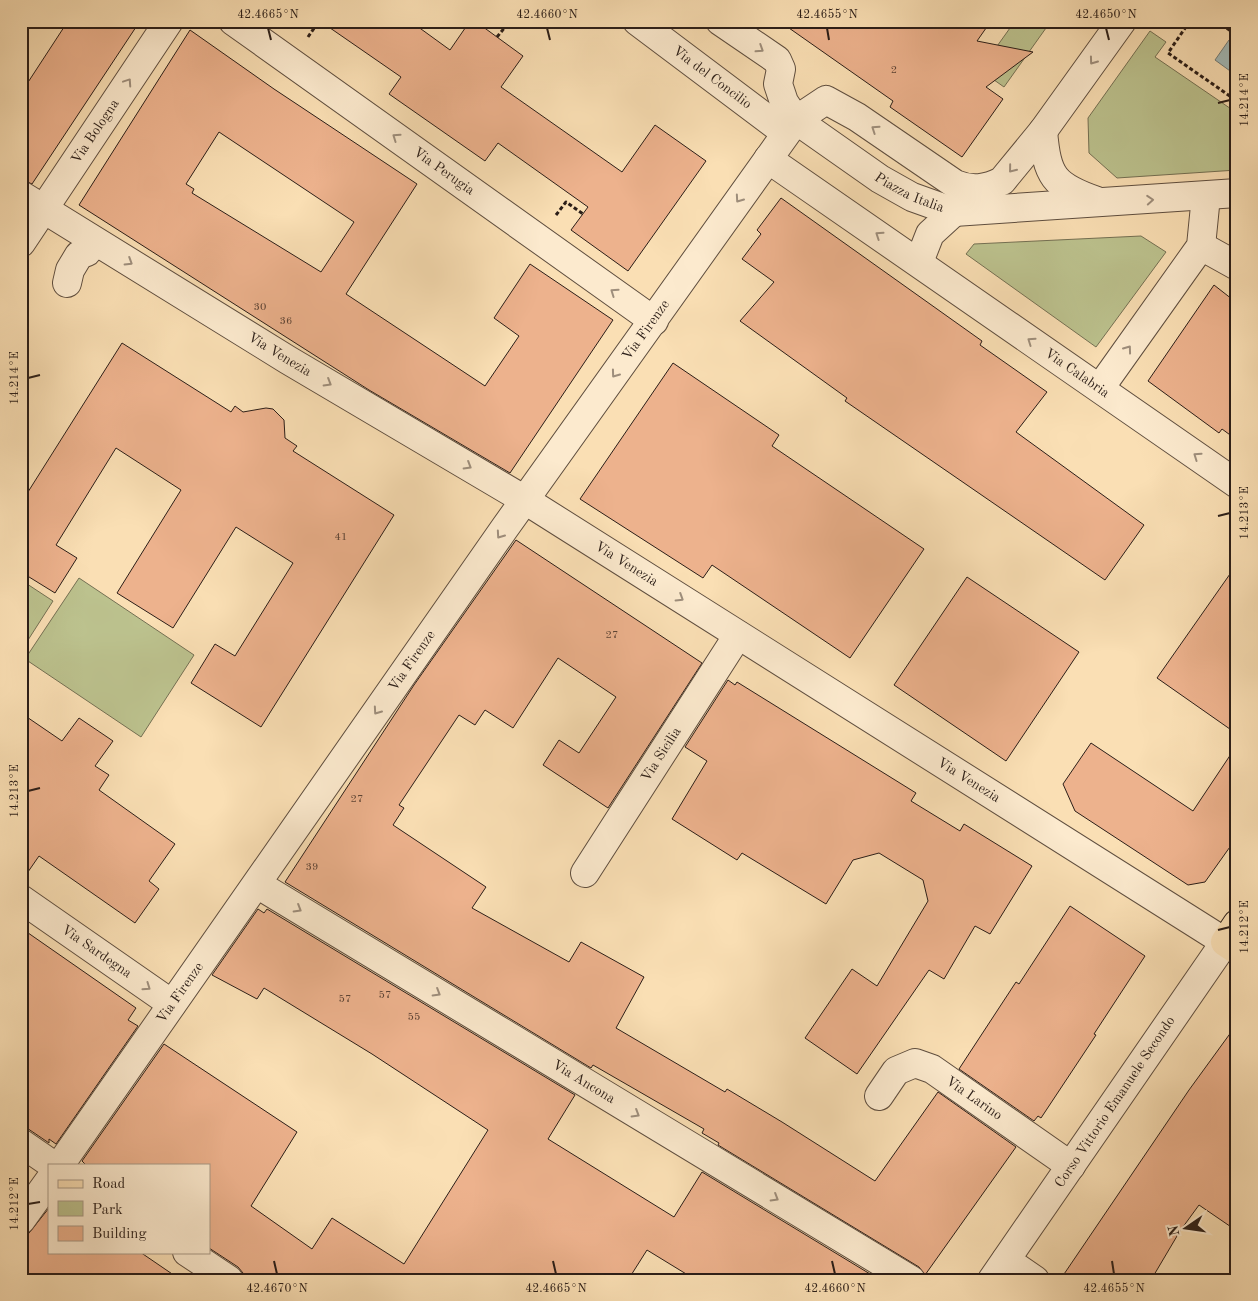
<svg xmlns="http://www.w3.org/2000/svg" width="1258" height="1301" viewBox="0 0 1258 1301" font-family="'Old Standard TT',serif">
<style>
.green{fill:#bcc28e;stroke:#747053}
.water{fill:#a3bab8;stroke:#737c78}
.building{fill:#edb28d;stroke:#2b1e18;fill-rule:evenodd}
.lines{fill:none;stroke-linecap:round;stroke-linejoin:round}
.minor-casing{stroke:#5f4e3f;stroke-width:30}
.major-casing{stroke:#2b1e18;stroke-width:30}
.path{stroke:#2b1e18;stroke-width:3;stroke-dasharray:4 2.5;stroke-linecap:butt}
.minor{stroke:#fceace;stroke-width:28}
.major{stroke:#fadfb4;stroke-width:28}
.oneway{stroke:#9e8e7c}
.ticks{fill:none;stroke:#2b1e18;stroke-width:2}
.labels{text-anchor:middle;dominant-baseline:central;stroke-width:4;stroke-linejoin:round;paint-order:stroke}
.number-label{font-size:11px;fill:#5c4335}
.street-label{font-size:14px;fill:#2b1e18;stroke:#fceace}
.neatline{fill:none;stroke:#2b1e18;stroke-width:2}
.ticks-label{font-size:12px;text-anchor:middle;fill:#2b1e18}
</style>
<rect width="100%" height="100%" fill="#fadfb4"/>
<filter id="stains"><feTurbulence type="fractalNoise" baseFrequency=".004" numOctaves="4"/><feColorMatrix values="0 0 0 0 .2 0 0 0 0 .09 0 0 0 0 .02 0 0 0 .5 -.17"/></filter>
<radialGradient id="worn" r=".72"><stop offset=".6" stop-color="#630" stop-opacity="0"/><stop offset="1" stop-color="#630" stop-opacity=".3"/></radialGradient>
<g class="green">
<polygon points="1015,21 1051,21 1004,87 980,70"/>
<polygon points="1150,31 1166,42 1155,57 1237,113 1237,170 1117,178 1089,153 1088,118"/>
<polygon points="1141,236 1166,252 1096,347 966,254 974,244"/>
<polygon points="79,578 194,655 141,737 25,659"/>
<polygon points="21,580 53,601 21,651"/>
</g>
<polygon class="water" points="1229,40 1237,46 1237,76 1215,60"/>
<g class="building">
<polygon points="68,21 140,21 32,184 21,179 21,93"/>
<polygon points="320,21 410,21 450,50 470,21 475,21 523,56 501,87 622,172 655,125 706,161 628,271 571,230 588,207 498,143 485,161 389,94 401,77"/>
<polygon points="779,21 991,21 977,41 1033,52 986,87 1003,99 962,157 890,107 893,101"/>
<path d="M190 30 274 89 417 184 346 294 485 386 519 336 494 318 530 264 613 320 510 473 369 390 79 205ZM219 132 354 222 321 272 192 193 194 189 186 184Z"/>
<polygon points="781,198 982,341 980,345 1047,392 1016,432 1144,525 1105,580 845,401 847,398 740,321 774,282 742,259 761,234 757,230"/>
<polygon points="1214,285 1237,303 1237,440 1222,429 1219,433 1148,381"/>
<polygon points="122,343 231,412 235,406 243,412 266,408 273,409 284,420 285,438 297,446 293,451 394,515 261,727 191,683 215,644 235,656 293,563 236,527 173,628 117,593 181,490 116,448 56,545 77,558 55,593 21,572 21,503"/>
<polygon points="673,363 779,435 772,446 924,549 850,658 712,565 703,578 580,499"/>
<polygon points="516,540 702,663 608,808 543,765 559,740 579,753 616,697 558,658 513,728 485,710 475,725 459,715 399,805 404,808 393,825 486,887 472,908 569,962 581,942 644,977 616,1028 725,1092 727,1089 782,1122 875,1181 938,1092 1016,1147 925,1275 919,1267 718,1145 719,1143 702,1133 704,1129 593,1065 591,1068 285,882 414,685"/>
<polygon points="1237,564 1237,734 1157,678"/>
<polygon points="967,577 1079,652 1006,761 894,685"/>
<polygon points="728,680 735,685 737,682 916,793 911,801 960,831 964,824 1032,866 990,934 975,926 944,979 929,970 857,1074 805,1038 852,969 877,986 928,901 923,880 879,853 853,860 826,904 742,853 737,860 672,819 707,761 685,747"/>
<polygon points="21,713 62,741 79,718 113,741 95,766 109,775 99,790 175,844 149,881 159,889 135,923 39,856 21,882"/>
<polygon points="1091,743 1193,811 1237,745 1237,837 1205,882 1188,885 1075,811 1063,784"/>
<polygon points="1070,906 1145,956 1094,1034 1096,1035 1041,1118 1038,1116 1034,1121 959,1069 1016,982 1019,984"/>
<polygon points="258,909 264,913 267,909 575,1095 548,1139 674,1217 702,1172 880,1280 696,1280 647,1250 628,1280 244,1280 243,1273 238,1267 209,1248 209,1165 86,1165 82,1161 164,1044 297,1132 251,1206 312,1249 332,1218 404,1264 488,1130 372,1054 264,988 257,999 212,975"/>
<polygon points="21,928 136,1008 128,1020 138,1026 56,1144 49,1139 49,1143 21,1124"/>
<polygon points="1237,1024 1237,1231 1199,1205 1180,1231 1151,1280 1060,1280 1189,1090"/>
<polygon points="49,1208 49,1252 140,1252 181,1280 39,1280 21,1268 21,1243"/>
</g>
<g class="lines">
<defs>
<g id="minor">
<path id="s1" d="M233 21 654 321"/>
<path id="s2" d="M637 21 786 133"/>
<path id="s3" d="M720 21 777 60 781 69 778 84 784 102 796 120 880 179 912 197 954 212 1237 193"/>
<path d="M1043 131C1047 176 1053 186 1097 201"/>
<path id="s4" d="M768 159 1237 484"/>
<path id="s5" d="M21 195 288 360 525 500 1225 942 992 1280"/>
<path id="s6" d="M21 243 169 21"/>
<polyline points="1201,246 1237,266"/>
<polyline points="919,262 930,234 954,212"/>
<polyline points="67,283 70,270 79,255 87,252 94,241"/>
<polyline points="1100,388 1201,246 1206,196"/>
<path id="s7" d="M585 873 738 635"/>
<path id="s8" d="M257 884 911 1280"/>
<path id="s9" d="M21 899 172 1004"/>
<path id="s10" d="M879 1096 896 1071 915 1063 932 1069 1071 1166"/>
<polyline points="21,1143 53,1165"/>
<path id="s11" d="M60 1165 504 529 796 120 826 100 857 117 955 184C972 191 986 189 1002 181L1043 131 1122 21"/>
<polyline points="21,1220 49,1181"/>
<polyline points="187,1252 229,1280"/>
<polyline points="1006,1260 1035,1280"/>
</g>
<polyline id="major" points="1237,924 1225,942 1237,950"/>
</defs>
<use href="#minor" class="minor-casing"/>
<use href="#major" class="major-casing"/>
<g class="path">
<polyline points="1174,21 1184,29"/>
<polyline points="1190,21 1168,53 1237,101"/>
<polyline points="1216,21 1237,35"/>
<polyline points="308,37 319,21"/>
<polyline points="497,37 510,21"/>
<polyline points="556,215 566,202 583,214"/>
</g>
<use href="#minor" class="minor"/>
<use href="#major" class="major"/>
</g>
<defs><path id="oneway-chevron" d="M-2-3.5L2.5 0L-2 3.5" fill="none" stroke-width="1.6" stroke-linecap="round" stroke-linejoin="round" transform="scale(1.25)"/></defs>
<g class="oneway">
<use href="#oneway-chevron" transform="translate(760 49) rotate(33)"/>
<use href="#oneway-chevron" transform="translate(1093 61) rotate(126)"/>
<use href="#oneway-chevron" transform="translate(128 82) rotate(-56)"/>
<use href="#oneway-chevron" transform="translate(875 129) rotate(-146)"/>
<use href="#oneway-chevron" transform="translate(396 137) rotate(-145)"/>
<use href="#oneway-chevron" transform="translate(1012 169) rotate(129)"/>
<use href="#oneway-chevron" transform="translate(739 199) rotate(125)"/>
<use href="#oneway-chevron" transform="translate(1150 200) rotate(-4)"/>
<use href="#oneway-chevron" transform="translate(879 235) rotate(-146)"/>
<use href="#oneway-chevron" transform="translate(129 262) rotate(32)"/>
<use href="#oneway-chevron" transform="translate(614 292) rotate(-145)"/>
<use href="#oneway-chevron" transform="translate(1031 341) rotate(-145)"/>
<use href="#oneway-chevron" transform="translate(1128 349) rotate(-54)"/>
<use href="#oneway-chevron" transform="translate(615 374) rotate(126)"/>
<use href="#oneway-chevron" transform="translate(328 383) rotate(31)"/>
<use href="#oneway-chevron" transform="translate(1197 456) rotate(-145)"/>
<use href="#oneway-chevron" transform="translate(468 466) rotate(31)"/>
<use href="#oneway-chevron" transform="translate(500 535) rotate(125)"/>
<use href="#oneway-chevron" transform="translate(680 598) rotate(32)"/>
<use href="#oneway-chevron" transform="translate(377 711) rotate(125)"/>
<use href="#oneway-chevron" transform="translate(298 909) rotate(31)"/>
<use href="#oneway-chevron" transform="translate(147 987) rotate(35)"/>
<use href="#oneway-chevron" transform="translate(437 993) rotate(31)"/>
<use href="#oneway-chevron" transform="translate(636 1114) rotate(31)"/>
<use href="#oneway-chevron" transform="translate(775 1198) rotate(31)"/>
</g>
<path class="ticks" d="M268 28 271 40M547 28 550 40M827 28 829 40M1106 28 1109 40M1218 103 1230 100M28 378 40 375M1218 516 1230 513M28 791 40 788M1218 930 1230 927M28 1204 40 1202M274 1261 277 1274M553 1261 556 1274M832 1261 835 1274M1112 1261 1114 1274"/>
<g class="labels">
<g class="number-label">
<text x="894" y="70">2</text>
<text x="260" y="307">30</text>
<text x="286" y="321">36</text>
<text x="341" y="537">41</text>
<text x="612" y="635">27</text>
<text x="357" y="799">27</text>
<text x="312" y="867">39</text>
<text x="385" y="995">57</text>
<text x="345" y="999">57</text>
<text x="414" y="1017">55</text>
</g>
<g class="street-label">
<text stroke="none"><textPath href="#s2" startOffset="94">Via del Concilio</textPath></text>
<text stroke="none"><textPath href="#s6" startOffset="134">Via Bologna</textPath></text>
<text stroke="none"><textPath href="#s1" startOffset="259">Via Perugia</textPath></text>
<text stroke="none"><textPath href="#s3" startOffset="270">Piazza Italia</textPath></text>
<text stroke="none"><textPath href="#s11" startOffset="1020">Via Firenze</textPath></text>
<text stroke="none"><textPath href="#s5" startOffset="304">Via Venezia</textPath></text>
<text stroke="none"><textPath href="#s4" startOffset="376">Via Calabria</textPath></text>
<text stroke="none"><textPath href="#s5" startOffset="709">Via Venezia</textPath></text>
<text stroke="none"><textPath href="#s11" startOffset="615">Via Firenze</textPath></text>
<text stroke="none"><textPath href="#s7" startOffset="141">Via Sicilia</textPath></text>
<text stroke="none"><textPath href="#s5" startOffset="1114">Via Venezia</textPath></text>
<text stroke="none"><textPath href="#s9" startOffset="92">Via Sardegna</textPath></text>
<text stroke="none"><textPath href="#s11" startOffset="210">Via Firenze</textPath></text>
<text stroke="none"><textPath href="#s8" startOffset="382">Via Ancona</textPath></text>
<text stroke="none"><textPath href="#s10" startOffset="120">Via Larino</textPath></text>
<text transform="translate(1115 1102) rotate(-56)">Corso Vittorio Emanuele Secondo</text>
</g>
</g>
<rect width="1258" height="1301" fill="none" stroke="#fadfb4" stroke-width="55"/>
<rect x="48" y="1164" width="162" height="90" fill="#fceace" stroke="#a89885"/>
<rect x="58" y="1180" width="25" height="8" fill="#fadfb4" stroke="#a89885"/>
<text x="92" y="1188" font-size="15" fill="#2b1e18">Road</text>
<rect x="58" y="1201" width="25" height="15" fill="#bcc28e" stroke="#a89885"/>
<text x="92" y="1214" font-size="15" fill="#2b1e18">Park</text>
<rect x="58" y="1226" width="25" height="15" fill="#edb28d" stroke="#a89885"/>
<text x="92" y="1238" font-size="15" fill="#2b1e18">Building</text>
<g transform="translate(1186 1228) rotate(257)" stroke="#fceace" stroke-width="4" paint-order="stroke">
<path d="M0-4L9 19L0 12L-9 19Z" fill="#2b1e18"/>
<text y="-8" font-size="14" font-weight="bold" text-anchor="middle" fill="#2b1e18">N</text>
</g>
<rect x="28" y="28" width="1202" height="1246" class="neatline"/>
<g class="ticks-label">
<text x="268" y="18">42.4665°N</text>
<text x="547" y="18">42.4660°N</text>
<text x="827" y="18">42.4655°N</text>
<text x="1106" y="18">42.4650°N</text>
<text transform="translate(1244 100) rotate(-90)" y="4">14.214°E</text>
<text transform="translate(14 378) rotate(-90)" y="4">14.214°E</text>
<text transform="translate(1244 513) rotate(-90)" y="4">14.213°E</text>
<text transform="translate(14 791) rotate(-90)" y="4">14.213°E</text>
<text transform="translate(1244 927) rotate(-90)" y="4">14.212°E</text>
<text transform="translate(14 1204) rotate(-90)" y="4">14.212°E</text>
<text x="277" y="1292">42.4670°N</text>
<text x="556" y="1292">42.4665°N</text>
<text x="835" y="1292">42.4660°N</text>
<text x="1114" y="1292">42.4655°N</text>
</g>
<rect width="100%" height="100%" filter="url(#stains)"/>
<rect width="100%" height="100%" fill="url(#worn)"/>
</svg>
